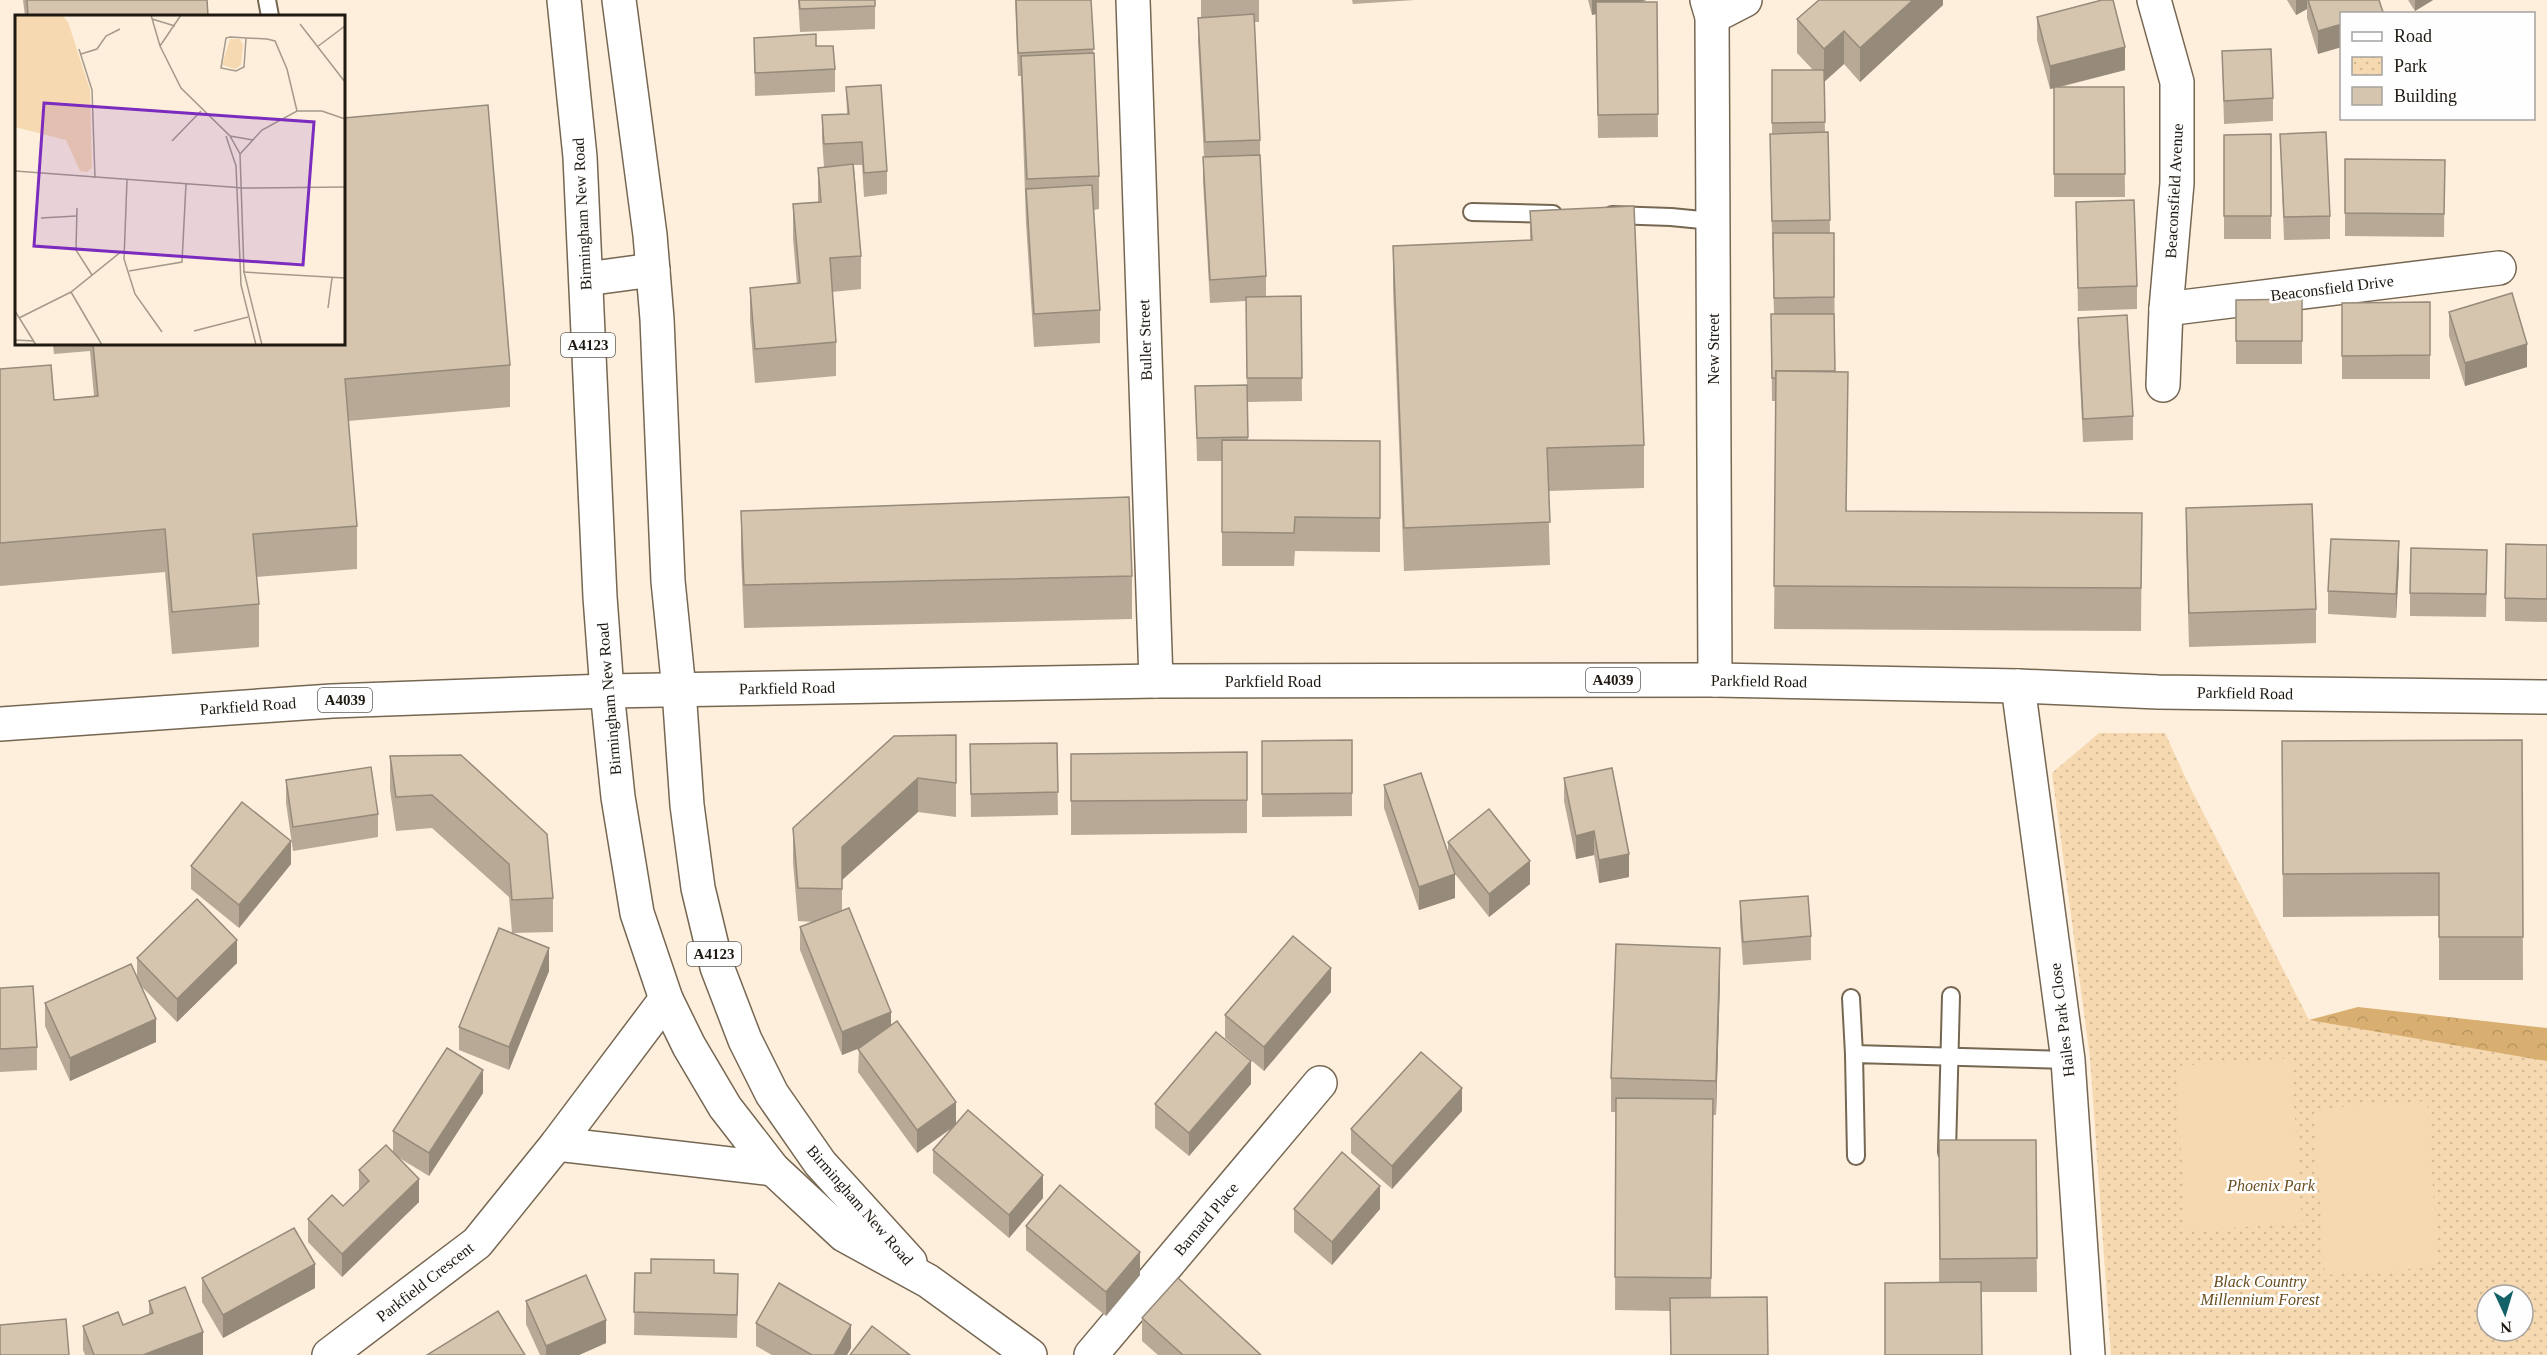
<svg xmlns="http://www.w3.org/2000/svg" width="2547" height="1355" viewBox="0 0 2547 1355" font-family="'Times New Roman',serif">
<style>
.forest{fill:url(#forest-crowns)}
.park{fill:url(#park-dots);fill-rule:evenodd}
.pitch{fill:#f6d9b0}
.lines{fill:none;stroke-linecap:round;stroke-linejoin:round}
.lane-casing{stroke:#766752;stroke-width:20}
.street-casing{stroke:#766752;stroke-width:36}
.primary-casing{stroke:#766752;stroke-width:36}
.highway-casing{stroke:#766752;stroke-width:36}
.lane{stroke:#fff;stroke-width:16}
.street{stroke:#fff;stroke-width:33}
.primary{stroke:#fff;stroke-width:33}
.highway{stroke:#fff;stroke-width:33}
.wall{fill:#b8a996}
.shaded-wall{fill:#968a7a}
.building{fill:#d6c5ae;stroke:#968a7a;stroke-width:1.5}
.labels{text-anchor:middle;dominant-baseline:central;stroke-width:5;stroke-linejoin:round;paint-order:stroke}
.shield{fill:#fefefe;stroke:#625e58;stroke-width:1.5}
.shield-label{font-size:15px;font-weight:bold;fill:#1f1911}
.street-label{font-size:16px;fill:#1f1911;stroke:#fefefe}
.park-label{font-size:16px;font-style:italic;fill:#6a4e1f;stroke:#fefefe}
.inset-road{fill:none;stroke:#a4998b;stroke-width:1.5}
.view{fill:#7b2cbf;fill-opacity:0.15;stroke:#7b2cbf;stroke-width:3}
.inset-edge{fill:none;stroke:#1f1911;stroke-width:3}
</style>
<defs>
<pattern id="forest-crowns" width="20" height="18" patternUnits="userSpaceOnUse" patternTransform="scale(1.5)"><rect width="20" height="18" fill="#d8af71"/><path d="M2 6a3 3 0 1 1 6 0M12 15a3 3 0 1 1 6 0" fill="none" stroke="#b99661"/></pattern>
<pattern id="park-dots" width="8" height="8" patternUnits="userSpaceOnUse" patternTransform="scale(1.5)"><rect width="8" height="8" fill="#f6d9b0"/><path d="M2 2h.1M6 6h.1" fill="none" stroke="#d2ba96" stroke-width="1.8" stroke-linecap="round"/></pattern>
</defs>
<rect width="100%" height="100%" fill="#fdefdc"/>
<polygon class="forest" points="2358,1007 2547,1028 2547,1103 2309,1020"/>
<path class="park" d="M2099 733H2165L2188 783 2309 1020 2547 1061V1355H2111L2090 1058 2052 773ZM2487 1295H2523V1331H2487Z"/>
<g class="pitch">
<polygon points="2291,1058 2302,1224 2186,1230 2176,1066"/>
<polygon points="2427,1101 2438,1267 2325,1275 2314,1109"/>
</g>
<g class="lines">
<defs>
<g id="lane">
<polyline points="267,0 270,16"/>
<polyline points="1472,212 1553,214"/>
<polyline points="1612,215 1671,217 1712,221"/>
<polyline points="1851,998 1854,1054"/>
<polyline points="1947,1152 1951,996"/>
<polyline points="1856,1156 1854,1054 2068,1060"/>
</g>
<g id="street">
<polyline points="1133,0 1156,681"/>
<polyline points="1707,0 1712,17 1715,680"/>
<polyline points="2154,0 2177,82 2177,183 2166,309 2163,385"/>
<polyline points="1712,17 1745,0"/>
<polyline points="2166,309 2499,268"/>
<polyline points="2018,686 2068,1060 2088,1355"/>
<polyline points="557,1144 773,1169"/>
<polyline points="329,1355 477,1243 557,1144 666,999"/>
<polyline points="1091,1355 1320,1083"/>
</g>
<polyline id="primary" points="0,724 332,701 607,691 1156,681 1715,680 2018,686 2158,692 2547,697"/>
<g id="highway">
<polyline points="564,0 580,157 600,597 607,691 618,797 637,913 666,999 689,1046 725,1107 773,1169 844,1235 928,1281 1030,1355"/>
<polyline points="619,0 650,235 657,319 668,581 679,690 687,805 698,888 717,967 745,1040 772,1094 820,1163 910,1262"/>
<polyline points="586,279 653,270"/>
</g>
</defs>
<use href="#lane" class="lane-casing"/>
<use href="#street" class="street-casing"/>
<use href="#primary" class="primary-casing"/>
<use href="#highway" class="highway-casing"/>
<use href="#lane" class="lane"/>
<use href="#street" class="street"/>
<use href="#primary" class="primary"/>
<use href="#highway" class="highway"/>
</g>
<g class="wall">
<polygon points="23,0 207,0 208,16 25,16"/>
<polygon points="798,0 875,0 875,29 800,32"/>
<polygon points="1015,0 1091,0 1099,176 1099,209 1094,210 1100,310 1100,343 1034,347 1026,223 1021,76 1018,76"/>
<polygon points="1201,0 1259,0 1259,22 1254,22 1260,140 1260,163 1266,276 1266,297 1301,296 1302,401 1247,402 1246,301 1210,303 1203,181 1203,157 1204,157 1198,41 1198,18 1201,17"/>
<polygon points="1352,0 1415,0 1353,4"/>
<polygon points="1588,0 1646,0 1642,2 1657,2 1658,137 1598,138 1596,14 1592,15"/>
<polygon points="1943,0 1943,5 1860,82 1844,64 1824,82 1825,133 1828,132 1830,233 1834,233 1835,371 1847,511 2142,513 2141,631 1774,629 1776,401 1772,401 1771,314 1774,314 1770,157 1770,134 1772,134 1772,70 1813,70 1797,53 1797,19"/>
<polygon points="2287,0 2379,0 2383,14 2318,54 2307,18 2307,9 2296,15"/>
<polygon points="2408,0 2433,0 2415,11"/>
<polygon points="2037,17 2125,70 2060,87 2124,87 2125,197 2054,197 2054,88 2050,89 2037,40"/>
<polygon points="754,38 816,46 835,69 835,92 755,96"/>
<polygon points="2222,51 2273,98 2273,121 2224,124"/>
<polygon points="846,87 887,171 887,194 864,197 862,165 854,165 861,256 861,289 832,292 836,342 836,376 755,383 750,321 750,288 797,284 793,238 793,204 818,202 818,168 824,167 822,139 822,115 847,114"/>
<polygon points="2271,134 2271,239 2224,239 2224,135"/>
<polygon points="2280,134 2330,216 2330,239 2284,240"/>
<polygon points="2345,159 2445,160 2444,237 2345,236"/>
<polygon points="2076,202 2137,286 2137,309 2078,311"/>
<polygon points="1530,211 1644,445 1644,488 1548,491 1550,565 1404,571 1393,289 1393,246 1530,240"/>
<polygon points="2302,299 2302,364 2236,364 2236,300"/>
<polygon points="2430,302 2430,379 2342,379 2342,303"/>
<polygon points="2449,312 2527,367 2465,386 2449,336"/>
<polygon points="2078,318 2133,416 2133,440 2083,442 2078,341"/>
<polygon points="53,344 344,344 510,365 510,407 348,421 357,526 357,569 256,577 259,604 259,647 172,654 165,572 0,586 0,369 54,400 94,396 90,351 54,354"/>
<polygon points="1195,386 1248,437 1248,441 1380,441 1380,552 1295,551 1294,566 1222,566 1222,461 1197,461"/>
<polygon points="2186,508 2316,609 2316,643 2189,647 2186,541"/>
<polygon points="741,511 1132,576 1132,619 744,628 741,554"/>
<polygon points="2547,545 2547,622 2505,621 2505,598"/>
<polygon points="2399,565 2396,618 2328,614 2328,591"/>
<polygon points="2487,573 2486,617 2410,616 2410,593"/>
<polygon points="956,735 956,817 918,812 842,880 842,911 891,1025 956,1124 1043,1198 1009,1238 933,1173 933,1150 954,1126 917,1153 858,1072 859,1048 842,1055 800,950 800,927 814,922 798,921 793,862 793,828"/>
<polygon points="1352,740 1352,816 1262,817 1262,741"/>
<polygon points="2522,740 2523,980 2439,980 2439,916 2283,917 2282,741"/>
<polygon points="1057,743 1058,815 971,817 970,744"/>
<polygon points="1247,752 1247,833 1071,835 1071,754"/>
<polygon points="390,756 553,898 553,932 512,933 549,971 509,1070 459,1050 459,1027 512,933 509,897 432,828 396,831 390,790"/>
<polygon points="1564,778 1629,877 1599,883 1594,855 1576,859 1564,801"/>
<polygon points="286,780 378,814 378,837 293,851 286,803"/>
<polygon points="1384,785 1448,853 1448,842 1530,884 1489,917 1455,874 1455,898 1419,910 1384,808"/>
<polygon points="291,864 239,928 191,889 191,866"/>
<polygon points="1740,901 1811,936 1811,960 1743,965 1740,924"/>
<polygon points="137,958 237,963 177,1022 140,985 156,1042 70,1081 45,1026 45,1003 137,977"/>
<polygon points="1720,982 1716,1115 1713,1115 1711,1298 1670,1311 1615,1310 1616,1112 1611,1112 1611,1078"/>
<polygon points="0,988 37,1047 37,1070 0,1072"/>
<polygon points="1331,992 1264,1071 1225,1038 1225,1015"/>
<polygon points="1251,1084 1189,1156 1155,1128 1155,1104"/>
<polygon points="483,1093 429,1176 396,1156 419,1202 342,1277 308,1242 308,1219 343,1206 359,1191 359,1170 393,1152 393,1131"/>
<polygon points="1462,1111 1392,1189 1351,1153 1351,1129"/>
<polygon points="1939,1140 2036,1140 2037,1292 1981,1292 1939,1283"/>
<polygon points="1294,1209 1380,1209 1332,1265 1294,1232"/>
<polygon points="1026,1226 1140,1275 1106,1316 1026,1250"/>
<polygon points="635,1273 714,1273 738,1297 737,1338 634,1335"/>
<polygon points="202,1278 315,1288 223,1338 202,1302"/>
<polygon points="149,1301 203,1355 85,1355 83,1350 83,1326 123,1325 149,1315"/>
<polygon points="526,1301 606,1343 579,1355 540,1355 526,1324"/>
<polygon points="1142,1318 1261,1355 1158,1355 1142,1341"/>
<polygon points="756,1323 851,1348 847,1355 772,1355 756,1346"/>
</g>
<g class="shaded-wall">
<polygon points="1592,0 1646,0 1592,15"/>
<polygon points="1913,0 1943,0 1943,5 1860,82 1860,48"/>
<polygon points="2296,0 2307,0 2307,9 2296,15"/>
<polygon points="2415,0 2433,0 2415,11"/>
<polygon points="2342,24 2342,47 2318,54 2318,31"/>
<polygon points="1844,31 1844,64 1824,82 1824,49"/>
<polygon points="2125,47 2125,70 2050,89 2050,66"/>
<polygon points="2527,344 2527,367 2465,386 2465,363"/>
<polygon points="2399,541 2399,565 2396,618 2396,594"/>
<polygon points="918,778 918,812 842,880 842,923 842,847"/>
<polygon points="1594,831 1594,855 1576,859 1576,836"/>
<polygon points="291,841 291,864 239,928 239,905"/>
<polygon points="1629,854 1629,877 1599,883 1599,860"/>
<polygon points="1530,861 1530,884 1489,917 1489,894"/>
<polygon points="1455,874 1455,898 1419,910 1419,887"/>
<polygon points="237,940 237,963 177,1022 177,999"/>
<polygon points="549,948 549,971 509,1070 509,1047"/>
<polygon points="1720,948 1720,982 1716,1115 1716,1081"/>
<polygon points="1331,968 1331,992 1264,1071 1264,1047"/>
<polygon points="891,1012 891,1036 842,1055 842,1032"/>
<polygon points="156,1019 156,1042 70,1081 70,1058"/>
<polygon points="1251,1061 1251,1084 1189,1156 1189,1133"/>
<polygon points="483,1070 483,1093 429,1176 429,1153"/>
<polygon points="1462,1088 1462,1111 1392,1189 1392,1166"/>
<polygon points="956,1102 956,1125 917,1153 917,1130"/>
<polygon points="1043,1175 1043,1198 1009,1238 1009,1215"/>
<polygon points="419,1179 419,1202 342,1277 342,1254"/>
<polygon points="1380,1186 1380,1209 1332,1265 1332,1242"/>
<polygon points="1140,1252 1140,1275 1106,1316 1106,1292"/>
<polygon points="315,1264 315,1288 223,1338 223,1315"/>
<polygon points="606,1320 606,1343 579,1355 546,1355 546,1346"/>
<polygon points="851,1325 851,1348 847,1355 834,1355"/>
<polygon points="203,1332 203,1355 143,1355"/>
</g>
<g class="building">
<polygon points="27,0 207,0 208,16 28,16"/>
<polygon points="799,0 875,0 875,6 800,9"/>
<polygon points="1016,0 1091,0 1094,49 1018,53"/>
<polygon points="1819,0 1913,0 1860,48 1844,31 1824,49 1797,19"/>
<polygon points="2102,0 2113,0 2125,47 2050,66 2037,17"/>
<polygon points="2308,0 2379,0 2383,12 2379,14 2342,14 2342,24 2318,31"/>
<polygon points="1596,2 1657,2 1658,114 1598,115"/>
<polygon points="1254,14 1260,140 1205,142 1198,18"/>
<polygon points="816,34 816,46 833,46 835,69 755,73 754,38"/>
<polygon points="2271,49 2273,98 2224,101 2222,51"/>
<polygon points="1094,53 1099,176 1027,179 1021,56"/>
<polygon points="1772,70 1824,70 1825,122 1772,123"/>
<polygon points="881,85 887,171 864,173 862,142 824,144 822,115 849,114 846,87"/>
<polygon points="2054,87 2124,87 2125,174 2054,174"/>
<polygon points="488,105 510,365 345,379 357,526 253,534 259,604 172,612 165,529 0,543 0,369 51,365 54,400 98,396 93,344 344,344 344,118"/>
<polygon points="1828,132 1830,220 1772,221 1770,134"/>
<polygon points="2326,132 2330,216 2284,217 2280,134"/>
<polygon points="2271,134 2271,216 2224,216 2224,135"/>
<polygon points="1260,155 1266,276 1210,280 1203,157"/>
<polygon points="2345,159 2445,160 2444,214 2345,213"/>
<polygon points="853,164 861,256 830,258 836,342 755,349 750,288 800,283 793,204 821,202 818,168"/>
<polygon points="1092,185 1100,310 1034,314 1026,189"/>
<polygon points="2134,200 2137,286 2078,288 2076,202"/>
<polygon points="1634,206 1644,445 1547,448 1550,522 1404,528 1393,246 1532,240 1530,211"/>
<polygon points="1773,233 1834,233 1834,297 1774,298"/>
<polygon points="2512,293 2527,344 2465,363 2449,312"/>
<polygon points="1301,296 1302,378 1247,378 1246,297"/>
<polygon points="2302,299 2302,341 2236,341 2236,300"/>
<polygon points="2430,302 2430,355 2342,356 2342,303"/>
<polygon points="1771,314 1834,314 1835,371 1776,371 1776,378 1772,378"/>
<polygon points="2127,315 2133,416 2083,419 2078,318"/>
<polygon points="1776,371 1848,372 1846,511 2142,513 2141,588 1774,586"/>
<polygon points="1247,385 1248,437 1197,438 1195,386"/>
<polygon points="1222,440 1380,441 1380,518 1295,517 1294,533 1222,532"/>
<polygon points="1129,497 1132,576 744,585 741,511"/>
<polygon points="2312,504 2316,609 2189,613 2186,508"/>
<polygon points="2331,539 2399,541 2396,594 2328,591"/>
<polygon points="2506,544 2547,545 2547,599 2505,598"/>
<polygon points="2411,548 2487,550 2486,594 2410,593"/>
<polygon points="956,735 956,783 918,778 842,847 842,889 798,888 793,828 894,736"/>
<polygon points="1352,740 1352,793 1262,794 1262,741"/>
<polygon points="2522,740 2523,937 2439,937 2439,873 2283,874 2282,741"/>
<polygon points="1057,743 1058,792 971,794 970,744"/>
<polygon points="1247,752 1247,800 1071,801 1071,754"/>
<polygon points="461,755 547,834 553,898 512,900 509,864 432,795 396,797 390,756"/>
<polygon points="371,767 378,814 293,827 286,780"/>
<polygon points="1612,768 1629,854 1599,860 1594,831 1576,836 1564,778"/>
<polygon points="1421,773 1455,874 1419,887 1384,785"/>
<polygon points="242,802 291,841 239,905 191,866"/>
<polygon points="1489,809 1530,861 1489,894 1448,842"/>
<polygon points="1808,896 1811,936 1743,942 1740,901"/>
<polygon points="197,899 237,940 177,999 137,958"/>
<polygon points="849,908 891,1012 842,1032 800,927"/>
<polygon points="499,928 549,948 509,1047 459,1027"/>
<polygon points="1293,936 1331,968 1264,1047 1225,1015"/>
<polygon points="1616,944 1720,948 1716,1081 1611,1078"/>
<polygon points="131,964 156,1019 70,1058 45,1003"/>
<polygon points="33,986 37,1047 0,1049 0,988"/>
<polygon points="897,1021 956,1102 917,1130 858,1049"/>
<polygon points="1216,1032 1251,1061 1189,1133 1155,1104"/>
<polygon points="447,1048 483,1070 429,1153 393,1131"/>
<polygon points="1421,1052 1462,1088 1392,1166 1351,1129"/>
<polygon points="1616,1098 1713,1099 1711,1278 1615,1277"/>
<polygon points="968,1110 1043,1175 1009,1215 933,1150"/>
<polygon points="1939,1140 2036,1140 2037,1258 1940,1259"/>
<polygon points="386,1145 419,1179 342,1254 308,1219 332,1195 343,1206 369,1181 359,1170"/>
<polygon points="1342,1152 1380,1186 1332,1242 1294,1209"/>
<polygon points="1060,1185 1140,1252 1106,1292 1026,1226"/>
<polygon points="294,1228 315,1264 223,1315 202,1278"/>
<polygon points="651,1259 714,1260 714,1273 738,1274 737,1315 634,1312 635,1273 651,1273"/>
<polygon points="586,1275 606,1320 546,1346 526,1301"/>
<polygon points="1178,1278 1261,1355 1183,1355 1142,1318"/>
<polygon points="1981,1282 1982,1355 1885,1355 1885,1283"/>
<polygon points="779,1283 851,1325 834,1355 812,1355 756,1323"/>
<polygon points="185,1287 203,1332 143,1355 94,1355 83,1326 118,1312 123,1325 153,1313 149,1301"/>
<polygon points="1767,1297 1768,1355 1671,1355 1670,1298"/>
<polygon points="498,1311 525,1355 427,1355"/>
<polygon points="66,1319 69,1355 0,1355 0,1325"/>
<polygon points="872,1326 910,1355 850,1355"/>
</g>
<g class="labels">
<g class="shield">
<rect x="561" y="333" width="54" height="24" rx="4.5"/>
<rect x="1586" y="668" width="54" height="24" rx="4.5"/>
<rect x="318" y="688" width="54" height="24" rx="4.5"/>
<rect x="687" y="942" width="54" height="24" rx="4.5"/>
</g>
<g class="shield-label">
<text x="588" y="345">A4123</text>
<text x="1613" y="680">A4039</text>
<text x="345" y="700">A4039</text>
<text x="714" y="954">A4123</text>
</g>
<g class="street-label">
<text transform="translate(2174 191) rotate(-87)">Beaconsfield Avenue</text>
<text transform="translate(582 214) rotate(-93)">Birmingham New Road</text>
<text transform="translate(2332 288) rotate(-7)">Beaconsfield Drive</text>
<text transform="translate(1145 340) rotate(-92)">Buller Street</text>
<text transform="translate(1713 349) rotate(-90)">New Street</text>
<text x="1273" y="681">Parkfield Road</text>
<text transform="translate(1759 681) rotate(1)">Parkfield Road</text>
<text transform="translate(787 688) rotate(-1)">Parkfield Road</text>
<text transform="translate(2245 693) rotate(1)">Parkfield Road</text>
<text transform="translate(609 699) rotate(-95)">Birmingham New Road</text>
<text transform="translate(248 706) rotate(-4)">Parkfield Road</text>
<text transform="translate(2062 1020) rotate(-97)">Hailes Park Close</text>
<text transform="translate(860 1205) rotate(49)">Birmingham New Road</text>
<text transform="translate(1206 1219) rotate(-50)">Barnard Place</text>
<text transform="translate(425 1282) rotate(-38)">Parkfield Crescent</text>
</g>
<g class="park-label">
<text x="2271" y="1185">Phoenix Park</text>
<text x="2260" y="1281">Black Country<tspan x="2260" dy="18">Millennium Forest</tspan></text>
</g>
</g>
<g transform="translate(15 15)">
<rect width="330" height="330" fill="#fdefdc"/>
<path d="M215 24H225L228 30 226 50 220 54 207 50Z" fill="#f6d9b0"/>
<path d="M0 0H47L53 7 75 75 77 153 72 157 65 156 51 125 0 112Z" fill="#f6d9b0"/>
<path d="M38 107a8 8 0 1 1 16 0a8 8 0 1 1-16 0ZM52 112a8 8 0 1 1 16 0a8 8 0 1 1-16 0Z" fill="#f6d9b0"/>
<path class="inset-road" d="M136 0 145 31 166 73 215 121 225 139 229 257 247 330M137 4 160 11M285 9 330 67M231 23 229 52 221 56 206 53 211 23 215 22 252 24 260 26 272 54 282 96M145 31 166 0M302 32 330 11M64 34 77 75 80 163M66 39 82 34 91 21 105 14M211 121 221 151 226 270 241 330M215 121 238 125M157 126 186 96M225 139 247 115 282 96H307L330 104M0 156 229 173 330 172M112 165 109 244 120 279 147 317M62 193 61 235 77 260M26 203 61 201M114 256 167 247 171 169M228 257 330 263M56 277 87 330M313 293 317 263M0 296 21 330M4 303 56 277 107 236M179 316 233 302M0 325 19 326"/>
<path class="view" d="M29 88 299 107 288 250 19 231Z"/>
<rect width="330" height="330" class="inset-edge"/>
</g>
<rect x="2340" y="12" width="195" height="108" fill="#fefefe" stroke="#a5a29f" stroke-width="1.5"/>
<rect x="2352" y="32" width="30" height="9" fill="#ffffff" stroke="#a5a29f" stroke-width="1.5"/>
<text x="2394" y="42" font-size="18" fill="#1f1911">Road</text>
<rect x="2352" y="57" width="30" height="18" fill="url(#park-dots)" stroke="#a5a29f" stroke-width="1.5"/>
<text x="2394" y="72" font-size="18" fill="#1f1911">Park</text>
<rect x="2352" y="87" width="30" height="18" fill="#d6c5ae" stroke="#a5a29f" stroke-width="1.5"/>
<text x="2394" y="102" font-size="18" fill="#1f1911">Building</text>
<g transform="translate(2505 1313) rotate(176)"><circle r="28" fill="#fefefe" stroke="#a5a29f" stroke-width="1.5"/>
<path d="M0-4.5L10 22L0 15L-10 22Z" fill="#126268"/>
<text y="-9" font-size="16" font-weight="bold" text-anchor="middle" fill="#1f1911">N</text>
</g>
</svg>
